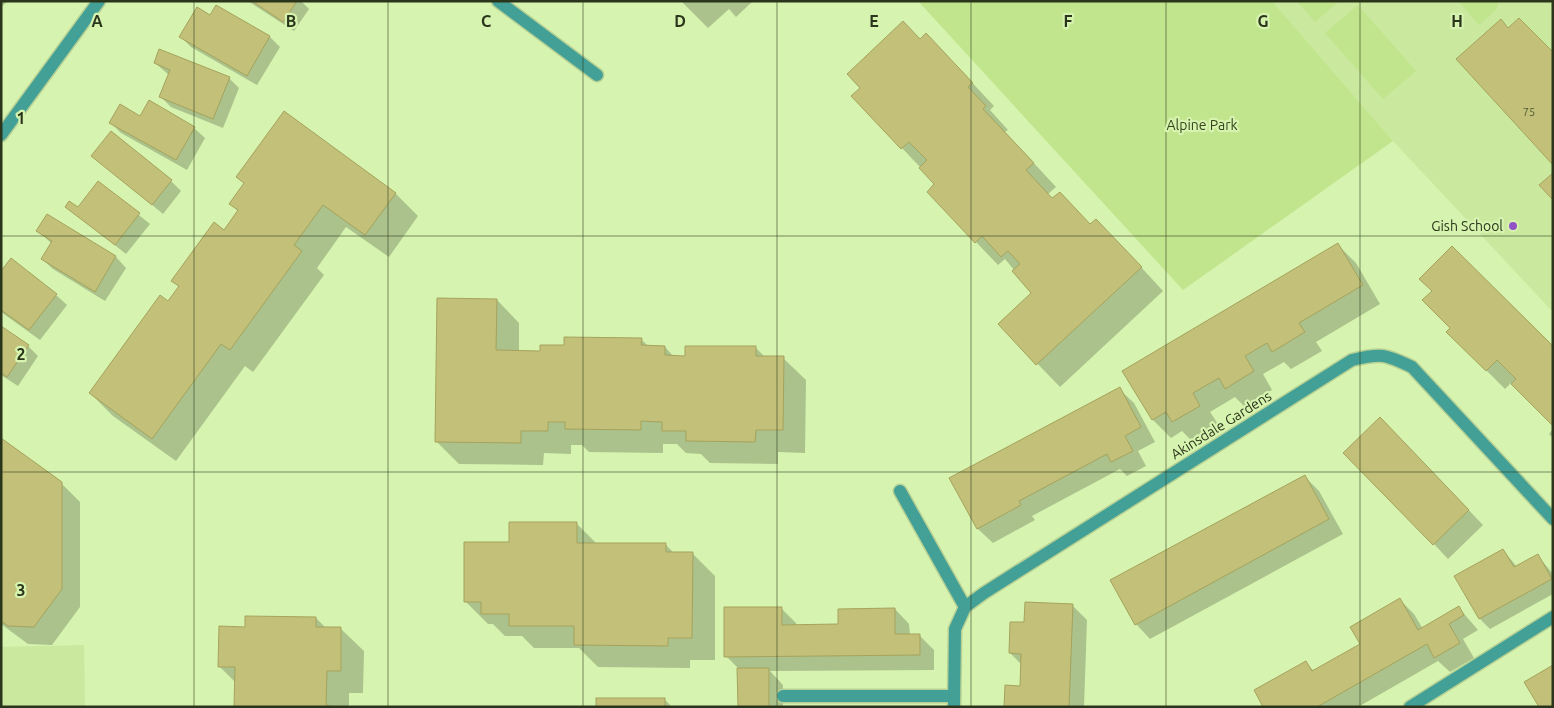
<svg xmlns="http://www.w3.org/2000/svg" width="1554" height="708" viewBox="0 0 1554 708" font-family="Ubuntu,sans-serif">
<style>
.built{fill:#cae89e}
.green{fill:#c1e58d}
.shadow{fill:#0003}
.building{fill:#c2c079;stroke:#a5a35c}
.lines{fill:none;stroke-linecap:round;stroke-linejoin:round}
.minor-casing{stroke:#b7d194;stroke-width:15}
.minor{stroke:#42a097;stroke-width:12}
.grid{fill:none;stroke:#2a351b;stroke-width:1;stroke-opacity:0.55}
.poi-dot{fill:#9353c8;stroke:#d6f3af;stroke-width:2}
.labels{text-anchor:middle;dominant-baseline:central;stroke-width:4.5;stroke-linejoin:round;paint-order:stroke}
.number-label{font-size:11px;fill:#505832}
.park-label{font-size:14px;fill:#35451b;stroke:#d6f3af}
.poi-label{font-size:14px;fill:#2a351b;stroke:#d6f3af;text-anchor:end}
.street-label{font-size:14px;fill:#2a351b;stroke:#d6f3af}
.grid-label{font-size:16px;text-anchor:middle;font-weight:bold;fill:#2a351b;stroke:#d6f3af;stroke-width:4.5;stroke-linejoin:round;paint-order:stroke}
</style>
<rect width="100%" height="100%" fill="#d6f3af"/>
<g class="built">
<polygon points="1272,1 1553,1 1553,312 1393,141"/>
<polygon points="84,645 85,707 1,707 1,647"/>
</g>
<g class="green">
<polygon points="918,1 1272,1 1393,141 1183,290"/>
<polygon points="1297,1 1339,1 1315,22"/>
<polygon points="1458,1 1499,1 1496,10 1479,25"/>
<polygon points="1358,5 1416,71 1383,99 1325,33"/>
</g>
<g class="shadow">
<polygon points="1,1 8,1 1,7"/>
<polygon points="248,1 301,1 309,9 294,31"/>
<polygon points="681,1 753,1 736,17 729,9 708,28"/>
<polygon points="217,6 270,37 280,47 257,85 191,47 181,37 210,17"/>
<polygon points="920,40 949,58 994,106 990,110 1008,130 1005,132 1056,187 1048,194 1053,199 1119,243 1163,291 1060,387 999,324 1033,293 1005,259 998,265 976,242 936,184 902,148"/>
<polygon points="155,63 229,78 239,88 223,128 171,107 160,96 169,75"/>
<polygon points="284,113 396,194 418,216 389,257 346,227 317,268 324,275 253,372 245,366 176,461 113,416 90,393 180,288 173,281 224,231 239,212 230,204 245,184 238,177"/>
<polygon points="141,117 194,128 205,138 187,170 121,133 111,123"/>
<polygon points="93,156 171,181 181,191 163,214"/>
<polygon points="99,183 150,224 126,254 67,207 78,209"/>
<polygon points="47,215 116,257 126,268 105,301 53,269 42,259 52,244 38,231"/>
<polygon points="1338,245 1356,263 1380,304 1316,342 1322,351 1291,369 1284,362 1263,374 1272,390 1244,406 1235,397 1210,412 1218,424 1191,440 1182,431 1171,438 1153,420 1124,371"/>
<polygon points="1,273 56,295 67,305 40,340 1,312"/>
<polygon points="497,300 519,323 519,352 541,352 566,347 641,339 649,347 665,347 674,357 756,348 765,357 783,358 806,380 805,453 778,452 778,464 710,463 701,454 686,453 677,444 663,444 663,453 589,452 582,445 571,445 571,454 544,453 543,465 459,464 436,441"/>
<polygon points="1,328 28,346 38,356 18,386 1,375"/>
<polygon points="1448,332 1553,348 1553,424 1511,383 1505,389"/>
<polygon points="1119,389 1134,403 1155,442 1138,451 1146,466 1127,476 1120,469 1032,516 1035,520 993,543 978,529 951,479"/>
<polygon points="1553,429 1553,438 1549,434"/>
<polygon points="1395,433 1483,525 1448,559 1434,544"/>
<polygon points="1,439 61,483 80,502 80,607 52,645 28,644 1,624"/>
<polygon points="1304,476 1319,491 1343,534 1150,639 1136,624"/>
<polygon points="576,523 597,544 665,544 674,553 692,553 715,576 715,660 690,660 690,668 598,667 579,648 534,648 522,636 505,636 493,624 488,624 465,601 510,544"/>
<polygon points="1503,550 1517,567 1538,556 1553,574 1553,594 1490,629 1480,619 1456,576"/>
<polygon points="1400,600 1414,614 1423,629 1459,608 1478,630 1463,639 1474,658 1450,672 1438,661 1358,707 1265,707 1306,663 1314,671 1362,644"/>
<polygon points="1072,605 1087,620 1084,707 1005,707 1021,687 1022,665 1010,653 1025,623"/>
<polygon points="781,608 796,623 796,626 840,625 895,609 909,624 910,635 919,635 934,650 934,670 770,671 783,685 783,707 739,707 739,669 726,656"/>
<polygon points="316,618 326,628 341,629 364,651 363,693 349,693 349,707 236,707 236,683 219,666 246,628"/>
<polygon points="664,699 672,707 598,707"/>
</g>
<g class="building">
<polygon points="252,1 297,1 283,22"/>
<polygon points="216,5 270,36 247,76 179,37 197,7 210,15"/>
<polygon points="1519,18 1553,52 1553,165 1456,59 1501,19 1508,28"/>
<polygon points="903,21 920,39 926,33 973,83 968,87 986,106 983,109 1034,163 1026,170 1052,198 1060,192 1090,224 1096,219 1142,267 1036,365 998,324 1031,293 1012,271 1020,264 1008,251 1001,257 982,236 975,243 927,192 934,184 919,168 927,160 909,142 901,149 851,96 860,88 847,74"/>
<polygon points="159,49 230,77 213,119 159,97 170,70 154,63"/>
<polygon points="149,100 195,127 176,160 109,123 120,104 140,116"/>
<polygon points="284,111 396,193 365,235 323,205 294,245 302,251 230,350 221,344 152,439 89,393 160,295 168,301 179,286 171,281 214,222 224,230 238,210 229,204 244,183 236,177"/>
<polygon points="111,131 172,180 152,205 91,156"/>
<polygon points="1553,173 1553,200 1539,185"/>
<polygon points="98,181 140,213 115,245 65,207 69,201 78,207"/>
<polygon points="47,214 116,256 95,292 41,259 52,241 36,231"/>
<polygon points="1338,243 1363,285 1299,323 1305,332 1272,352 1267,343 1245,356 1254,371 1225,389 1219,378 1193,393 1200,406 1172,422 1166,412 1152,420 1122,371"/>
<polygon points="1452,246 1553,346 1553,426 1511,384 1516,379 1497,360 1486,371 1446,332 1450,328 1422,300 1432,291 1419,279"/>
<polygon points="11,258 57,294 29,330 1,310 1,271"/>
<polygon points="437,298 497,299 496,350 540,351 540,345 564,345 564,337 642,338 641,345 665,346 665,355 685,356 685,346 756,346 756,356 784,356 783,430 756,430 755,442 686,441 686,431 662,431 662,422 641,421 641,430 565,429 565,422 548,422 548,431 521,431 521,443 435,442"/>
<polygon points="1,326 29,345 7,377 1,373"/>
<polygon points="1120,387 1141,427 1125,436 1133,451 1111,462 1107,454 1019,501 1021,505 977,529 949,478"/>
<polygon points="1380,417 1469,510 1433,545 1343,453"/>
<polygon points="1,438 62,482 62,589 34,627 8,626 1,621"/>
<polygon points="1305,475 1329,519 1135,625 1110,580"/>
<polygon points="509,522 577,522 577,543 666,543 666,552 693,552 692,638 668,638 668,646 574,645 574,626 509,626 509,614 481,614 481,602 464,602 464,542 509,542"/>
<polygon points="1503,549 1514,567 1538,554 1552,579 1479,619 1454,576"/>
<polygon points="1400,598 1418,630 1459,606 1464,615 1449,624 1460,643 1434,658 1427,644 1317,707 1263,707 1254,690 1306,661 1312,671 1360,644 1350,627"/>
<polygon points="1025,602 1073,604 1069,707 1004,707 1005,685 1020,686 1021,654 1009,653 1010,622 1024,622"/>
<polygon points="724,607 782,607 782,625 838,624 838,609 895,608 895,634 920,634 920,655 724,657"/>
<polygon points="245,616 316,617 316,627 341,627 341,671 327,671 326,705 334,707 229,707 234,707 235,667 218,667 219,626 245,627"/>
<polygon points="1553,665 1553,707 1539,707 1524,682"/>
<polygon points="737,668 769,668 769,707 738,707"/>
<rect x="596" y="698" width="69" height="9"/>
</g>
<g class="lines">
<defs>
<g id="minor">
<polyline points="498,1 597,75"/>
<polyline points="1,135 99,1"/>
<polyline points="900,491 965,607"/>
<polyline points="783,696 954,696"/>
<path d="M954 707 955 629 965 607 984 593 1352 360C1381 353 1385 354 1412 367L1553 519"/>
<polyline points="1410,707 1553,617"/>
</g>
</defs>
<use href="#minor" class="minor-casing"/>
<use href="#minor" class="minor"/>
</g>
<path class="grid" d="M194 1V707M388 1V707M583 1V707M777 1V707M971 1V707M1166 1V707M1360 1V707M1 236H1553M1 472H1553"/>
<circle class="poi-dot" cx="1513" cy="226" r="5"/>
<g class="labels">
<g class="number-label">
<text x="1529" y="112">75</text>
</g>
<g class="park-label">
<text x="1202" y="125">Alpine Park</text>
</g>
<g class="poi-label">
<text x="1503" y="226">Gish School</text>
</g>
<g class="street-label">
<text transform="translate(1221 425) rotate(-32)">Akinsdale Gardens</text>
</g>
</g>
<g class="grid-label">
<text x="97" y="27">A</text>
<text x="291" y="27">B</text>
<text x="486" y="27">C</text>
<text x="680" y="27">D</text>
<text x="874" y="27">E</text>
<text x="1068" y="27">F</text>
<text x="1263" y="27">G</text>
<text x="1457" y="27">H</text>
<text x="21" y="124">1</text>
<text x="21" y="360">2</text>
<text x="21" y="596">3</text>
</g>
<rect width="1554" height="708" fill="none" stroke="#2a351b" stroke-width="5"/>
</svg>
